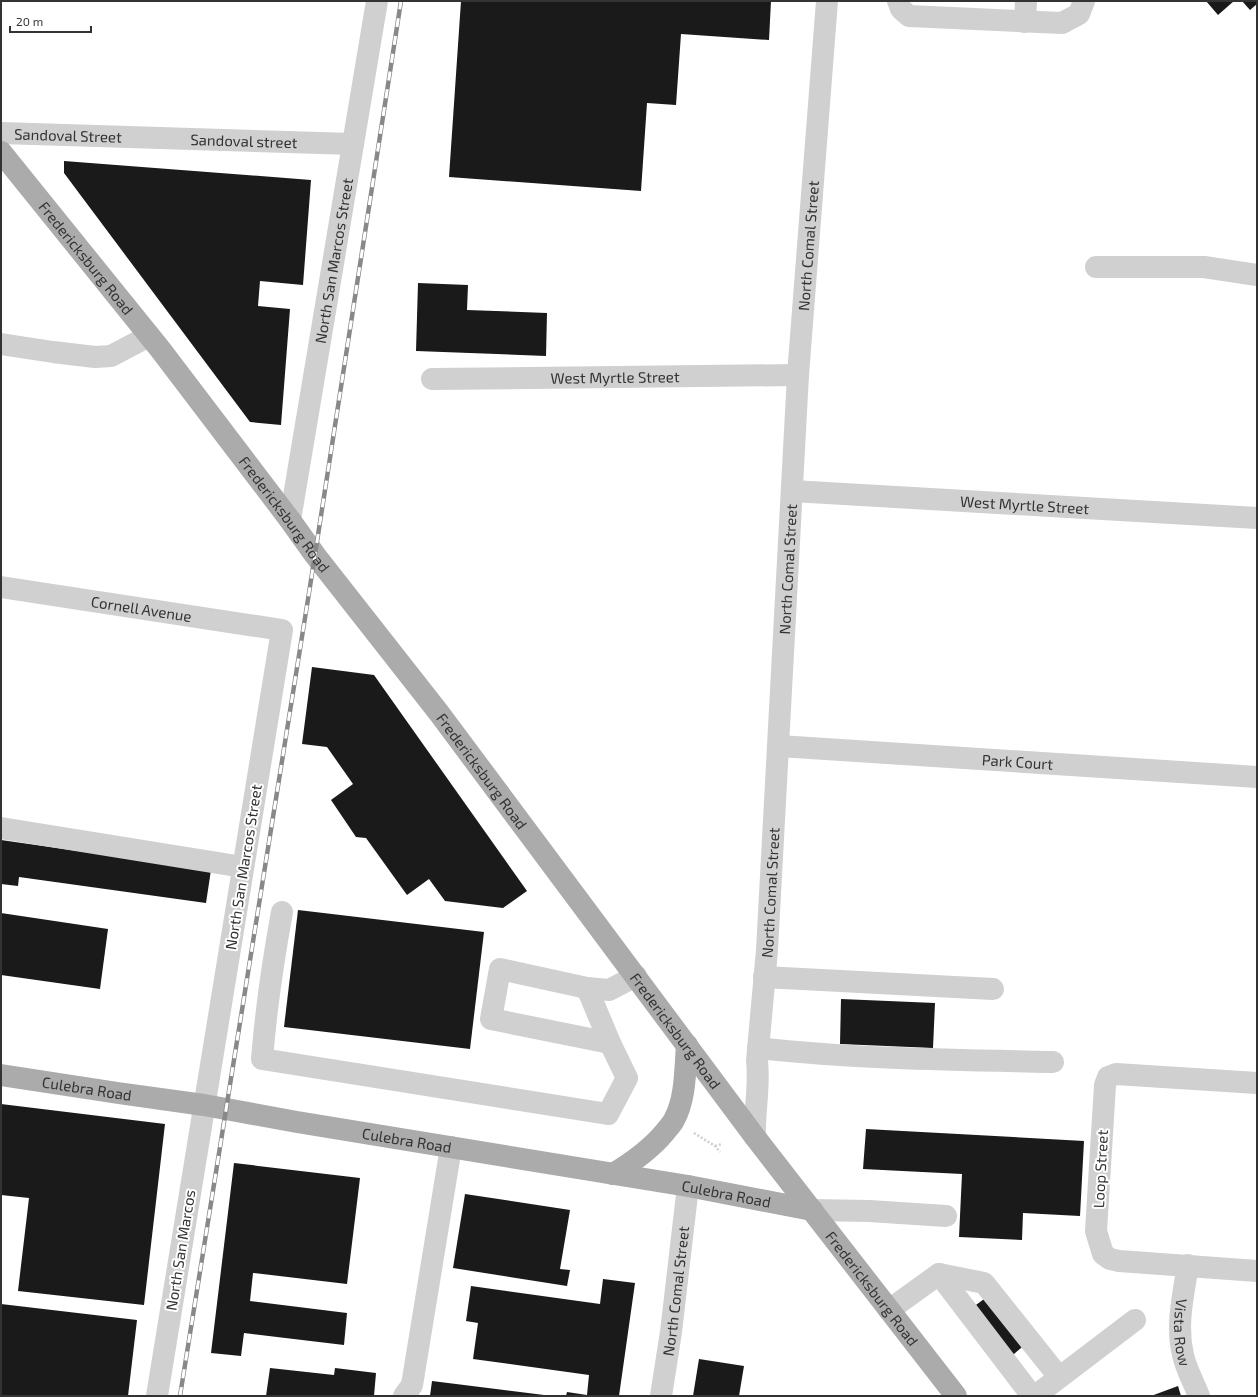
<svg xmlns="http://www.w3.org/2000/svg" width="1258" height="1397" viewBox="0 0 1258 1397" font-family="'Exo 2',sans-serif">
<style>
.building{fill:#1a1a1a}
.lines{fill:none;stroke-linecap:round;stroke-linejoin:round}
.path{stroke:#cdcdcd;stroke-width:2.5;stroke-dasharray:2 2;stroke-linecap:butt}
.minor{stroke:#d0d0d0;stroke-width:22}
.major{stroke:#ababab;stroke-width:22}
.rail-casing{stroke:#888;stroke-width:4.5}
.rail{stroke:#fff;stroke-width:3;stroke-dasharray:9;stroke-linecap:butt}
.labels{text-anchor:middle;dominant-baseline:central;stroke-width:4;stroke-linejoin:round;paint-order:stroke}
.street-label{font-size:15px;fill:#333;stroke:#fff}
</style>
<rect width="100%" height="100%" fill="#fff"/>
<g class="building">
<polygon points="461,1 771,1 769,40 681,34 676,105 647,103 641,191 449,177"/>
<polygon points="1206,1 1234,1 1218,15"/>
<polygon points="1242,1 1257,1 1257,4 1250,10"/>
<polygon points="64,161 311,180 303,285 260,281 258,306 290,309 281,425 250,422 64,173"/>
<polygon points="418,283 468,285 467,310 547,313 546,356 416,351"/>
<polygon points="312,667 374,675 527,891 503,908 445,901 429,879 407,895 366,838 356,837 331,800 353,784 327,747 302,744"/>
<polygon points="1,840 211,870 206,903 19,877 18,886 1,884"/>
<polygon points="298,910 484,932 470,1049 284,1027"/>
<polygon points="1,913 108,929 100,989 1,975"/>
<polygon points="841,999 935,1003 933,1048 840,1044"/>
<polygon points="1,1104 165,1124 144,1305 18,1291 29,1198 1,1195"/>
<polygon points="866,1129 1084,1141 1080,1216 1023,1213 1022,1240 959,1237 962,1174 863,1169"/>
<polygon points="234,1163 360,1178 347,1284 253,1273 250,1301 347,1313 344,1345 244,1333 241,1356 211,1353"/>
<polygon points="465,1194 570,1210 560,1269 570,1270 567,1286 453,1268"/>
<polygon points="603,1279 635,1283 619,1396 566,1396 567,1392 587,1395 589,1375 473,1359 478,1323 466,1321 471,1286 600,1304"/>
<polygon points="991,1294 1028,1342 1007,1360 969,1310"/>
<polygon points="1,1304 137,1320 128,1396 1,1396"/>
<polygon points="699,1359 744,1366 739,1396 693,1396"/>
<polygon points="270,1368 334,1375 335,1368 376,1373 374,1396 266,1396"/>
<polygon points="432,1381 544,1395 544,1396 430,1396"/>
<polygon points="1178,1386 1181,1396 1151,1396"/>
</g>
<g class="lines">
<g class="path">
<polyline points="694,1133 715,1146 720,1152"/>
<polyline points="715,1146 722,1144"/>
</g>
<g class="minor">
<polyline points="898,1 901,9 909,16 1062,23 1079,14 1084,1"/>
<polyline points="1025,22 1026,1"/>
<path id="s1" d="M1 133 353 144"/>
<polyline points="1096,267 1204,267 1257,275"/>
<polyline points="1,344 53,352 95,357 111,356 149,336"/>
<path id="s2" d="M432 379 798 375"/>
<path id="s3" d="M792 491 1257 518"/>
<path id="s4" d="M290 520 377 1"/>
<path id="s5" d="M1 587 282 630 157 1396"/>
<path id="s6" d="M779 746 1257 777"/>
<polyline points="1,828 243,867"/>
<path d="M282 912C273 961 266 1009 262 1059L608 1114 627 1078 610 1043 587 988"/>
<polyline points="764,977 993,989"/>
<polyline points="610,1043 491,1019 500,969 587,988 609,990 636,976"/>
<path d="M758 1048C856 1059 955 1060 1053 1062"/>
<polyline points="1257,1083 1116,1074 1108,1077 1105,1085 1096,1231 1103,1254 1110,1259 1119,1261 1257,1271"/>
<path id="s7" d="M755 1137C754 1112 760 1086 757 1061L767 950 798 375 827 1"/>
<polyline points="812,1210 869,1211 946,1216"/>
<path id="s8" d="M1188 1265C1183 1296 1176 1325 1183 1355 1186 1369 1194 1383 1199 1396"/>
<polyline points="939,1274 1032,1396"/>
<polyline points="889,1310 939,1274 984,1283 1059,1377"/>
<polyline points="404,1396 412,1385 451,1147"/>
<path id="s9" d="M661 1396 671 1332 688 1186"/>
<polyline points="1035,1396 1135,1320"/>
</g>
<g class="major">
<path id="s10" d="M1 152 160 349 290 520 315 555 439 713 755 1137 956 1396"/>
<path id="s11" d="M1 1075 118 1093 204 1105 297 1122 688 1186 812 1210"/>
<path d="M613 1174C633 1162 650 1150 665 1132 668 1128 672 1124 674 1120 686 1098 685 1069 687 1045"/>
</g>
<defs>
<polyline id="rail" points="180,1396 309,593 401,1"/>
</defs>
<use href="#rail" class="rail-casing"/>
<use href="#rail" class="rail"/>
</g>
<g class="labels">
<g class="street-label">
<text stroke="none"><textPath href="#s1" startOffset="67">Sandoval Street</textPath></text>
<text stroke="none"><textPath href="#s1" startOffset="243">Sandoval street</textPath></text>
<text stroke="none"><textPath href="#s7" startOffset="893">North Comal Street</textPath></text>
<text stroke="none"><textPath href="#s10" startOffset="136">Fredericksburg Road</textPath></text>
<text stroke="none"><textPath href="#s4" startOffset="263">North San Marcos Street</textPath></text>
<text stroke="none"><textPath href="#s2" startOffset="183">West Myrtle Street</textPath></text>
<text stroke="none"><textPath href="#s3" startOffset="233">West Myrtle Street</textPath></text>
<text stroke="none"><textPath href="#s10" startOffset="460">Fredericksburg Road</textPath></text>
<text stroke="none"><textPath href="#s7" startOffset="569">North Comal Street</textPath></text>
<text stroke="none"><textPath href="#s5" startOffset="142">Cornell Avenue</textPath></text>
<text stroke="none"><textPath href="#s6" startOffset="239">Park Court</textPath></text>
<text stroke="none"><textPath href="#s10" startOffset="784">Fredericksburg Road</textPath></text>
<text transform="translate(243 867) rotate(-81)">North San Marcos Street</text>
<text stroke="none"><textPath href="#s7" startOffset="245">North Comal Street</textPath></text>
<text stroke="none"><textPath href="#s10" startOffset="1108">Fredericksburg Road</textPath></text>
<text stroke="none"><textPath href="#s11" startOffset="87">Culebra Road</textPath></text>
<text stroke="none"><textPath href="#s11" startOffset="411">Culebra Road</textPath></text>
<text transform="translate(1100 1169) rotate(-87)">Loop Street</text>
<text stroke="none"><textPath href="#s11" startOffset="735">Culebra Road</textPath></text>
<text transform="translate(180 1250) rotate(-81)">North San Marcos</text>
<text stroke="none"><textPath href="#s10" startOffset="1432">Fredericksburg Road</textPath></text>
<text stroke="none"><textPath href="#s9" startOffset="106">North Comal Street</textPath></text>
<text stroke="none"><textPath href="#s8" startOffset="68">Vista Row</textPath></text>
</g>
</g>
<rect width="1258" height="1397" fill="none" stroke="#333333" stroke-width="4"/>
<path d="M10 26v6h81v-6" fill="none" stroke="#333333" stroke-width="2"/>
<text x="16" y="26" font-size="12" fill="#333333" stroke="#ffffff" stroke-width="3" paint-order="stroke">20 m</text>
</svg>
